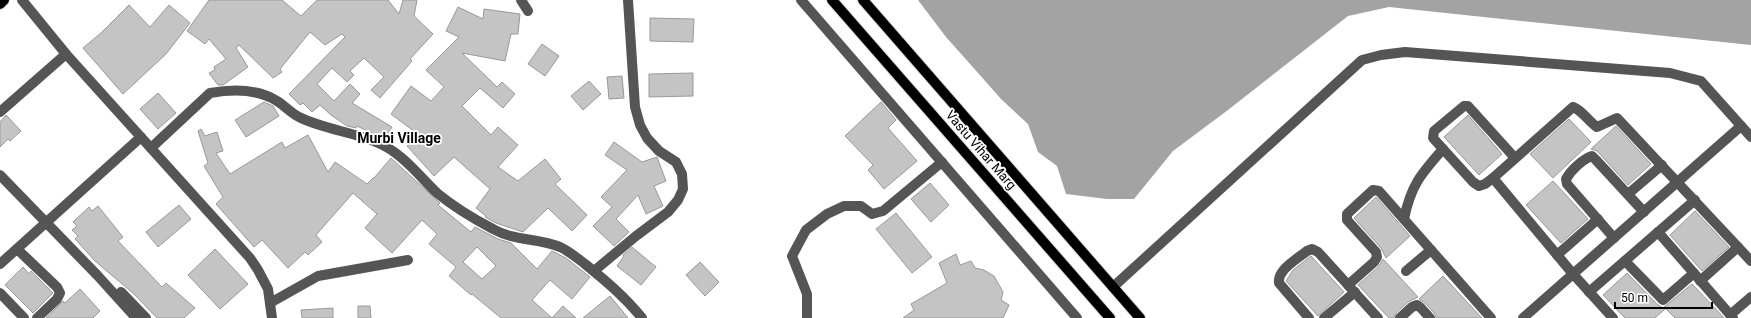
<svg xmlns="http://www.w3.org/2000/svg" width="1751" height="318" viewBox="0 0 1751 318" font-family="Roboto,sans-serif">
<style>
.water{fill:#a3a3a3}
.building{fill:#c4c4c4;stroke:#999;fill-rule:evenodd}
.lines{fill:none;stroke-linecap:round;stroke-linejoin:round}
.major-casing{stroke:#dbdbdb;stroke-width:12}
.minor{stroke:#555;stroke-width:10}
.major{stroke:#000;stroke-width:10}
.labels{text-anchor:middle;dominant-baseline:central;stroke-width:3.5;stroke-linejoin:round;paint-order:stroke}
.street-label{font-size:13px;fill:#000;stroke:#fff}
.neighbourhood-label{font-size:14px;font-weight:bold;fill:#000;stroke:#fff}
</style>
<rect width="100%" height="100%" fill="#fff"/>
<polygon class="water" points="918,0 1751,0 1751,45 1389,7 1348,16 1228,110 1173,151 1134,199 1107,199 1066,194 1057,166 1038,152 1028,124 1001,99 971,65 946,37"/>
<g class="building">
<polygon points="209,0 282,0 301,16 317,0 388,0 399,14 403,0 417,0 414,16 433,34 410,59 412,61 380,98 371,90 384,77 364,58 350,71 354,75 347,82 332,68 317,84 334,101 350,84 360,94 352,103 392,127 384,139 357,126 356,128 347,126 331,115 320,105 312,112 303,103 300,105 289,94 345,37 342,34 325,45 310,32 280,69 282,72 273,78 239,45 236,48 248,67 223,85 218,85 209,73 215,70 214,67 226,59 209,39 205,44 187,31"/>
<polygon points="129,5 150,27 169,5 190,23 166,54 123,94 83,48 102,32"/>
<polygon points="458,7 483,19 484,9 520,14 518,34 511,34 505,61 462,53 497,87 502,82 515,94 503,108 480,88 462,106 491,135 498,127 518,145 498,167 518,181 545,159 561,179 555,184 587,215 572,231 548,208 523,232 496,223 485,217 486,216 476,208 490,189 454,157 434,176 407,146 419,135 391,114 411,86 431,101 444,87 426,70 459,37 446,31"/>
<polygon points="650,18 694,19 693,42 650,41"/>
<polygon points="542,44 559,56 545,76 528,64"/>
<polygon points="693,73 693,96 649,97 649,74"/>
<polygon points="622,76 624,98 609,99 607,77"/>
<polygon points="589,81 601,94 583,110 571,96"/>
<polygon points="158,93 176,113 158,129 140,109"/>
<polygon points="264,102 273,106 279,116 246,137 235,120"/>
<polygon points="881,102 896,120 888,128 917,161 884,189 868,170 873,165 845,136"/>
<polygon points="6,115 21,131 10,141 8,139 0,147 0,122"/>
<polygon points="1468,115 1502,154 1479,175 1444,137"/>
<polygon points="1569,119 1591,142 1553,178 1530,154"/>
<polygon points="1616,126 1651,164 1628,185 1597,151 1591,149"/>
<path d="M201 129 205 136 217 132 223 151 216 153 230 174 282 142 285 148 308 135 328 172 335 162 367 184 373 178H374L391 158 440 203 438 205 471 232 475 227 498 239 511 243 537 269 552 251 566 258 590 277 572 299 550 280 532 300 552 318H501L472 294 471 295 449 276 456 267 429 244 437 234 422 220 392 253 365 228 377 214 353 193 316 235 322 242 308 255 305 252 288 268 262 240 254 247 216 204 223 197 204 166 208 163 198 131ZM477 247 496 266 482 279 463 262Z"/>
<polygon points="614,142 642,162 657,157 666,181 654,186 663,206 646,214 638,195 616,219 629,232 614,246 593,226 612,207 601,197 627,170 605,155"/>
<polygon points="1553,181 1588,219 1561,243 1526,205"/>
<polygon points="930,183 949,205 931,222 911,199"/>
<polygon points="1376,197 1410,236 1386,258 1381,248 1354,218"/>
<polygon points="179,205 191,219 158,247 146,232"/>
<polygon points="98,206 123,237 118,241 162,287 166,283 195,308 184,318 157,318 134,294 95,261 75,239 78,236 72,230 77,226 73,222 89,207 92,211"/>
<polygon points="1695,211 1729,247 1702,271 1670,235"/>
<polygon points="896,213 932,257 912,273 876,229"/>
<polygon points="632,247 656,267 641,285 617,266 624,256 623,255"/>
<polygon points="215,249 248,284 220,309 188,275"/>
<polygon points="956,254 960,265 971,261 975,268 984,270 994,276 1003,292 1001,300 1009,305 1003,318 903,318 914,310 911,304 947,283 939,263"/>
<polygon points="1311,256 1344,292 1318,316 1286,281 1293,270"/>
<polygon points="1383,259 1418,297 1408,302 1396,313 1394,318 1389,318 1358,285 1378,267"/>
<polygon points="700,262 719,282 705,296 686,275"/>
<polygon points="23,267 29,274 31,271 53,293 33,313 5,285"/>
<polygon points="1627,273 1658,305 1665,309 1655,318 1625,318 1603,295"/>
<polygon points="1443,276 1467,302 1482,318 1436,318 1435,314 1426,304 1419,299"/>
<polygon points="1692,284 1714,307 1724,318 1675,318 1664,307"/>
<polygon points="80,289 100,311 93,318 46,318 63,301 65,303"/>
<polygon points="610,296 628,318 583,318"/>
<polygon points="358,306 370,306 371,318 358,318"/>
<polygon points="563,306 576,318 552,318"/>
<polygon points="333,308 333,318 302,318 301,310"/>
</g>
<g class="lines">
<defs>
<g id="major">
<polyline points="832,0 1110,318"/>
<polyline points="863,0 1140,318"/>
<polyline points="0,4 4,0"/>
</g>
</defs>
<use href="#major" class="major-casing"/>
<g class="minor">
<polyline points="22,0 66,54 250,258 258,270 268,289 272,318"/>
<polyline points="521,0 528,11"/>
<polyline points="801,0 1077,318"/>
<polyline points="0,112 66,54"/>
<path d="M151 148 210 93C232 89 258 89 277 101 285 106 291 113 299 117 327 131 360 132 388 148 407 159 421 178 437 193 454 207 474 219 493 229 514 241 538 238 560 247 569 251 577 258 585 264 606 281 625 297 642 318"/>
<polyline points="1443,149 1433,138 1434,131 1464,106 1468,106 1515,158"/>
<polyline points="0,175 98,276 136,318"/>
<path d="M1493 178 1573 107C1583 111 1588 121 1597 127L1617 118 1751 261"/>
<polyline points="1628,194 1662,165"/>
<path d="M1404 219C1411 185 1421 174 1443 149L1473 182 1479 186 1485 184 1493 178 1573 274 1613 318"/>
<polyline points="1658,232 1733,318"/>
<path d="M1614 238 1567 184 1566 179C1571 170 1583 159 1592 156L1596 160 1644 212"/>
<polyline points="17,249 57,287 60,293 57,299 37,318"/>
<polyline points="1557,255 1598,219"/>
<polyline points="1625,261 1663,300 1694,273"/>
<polyline points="0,264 141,137"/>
<polyline points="594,271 636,236 668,212 678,200 683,189 682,174 676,162 659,151 647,138 640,125 635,107 628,0"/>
<polyline points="1406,271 1431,250"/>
<polyline points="1700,281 1738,247"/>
<polyline points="1348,285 1378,318"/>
<polyline points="1113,287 1362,60 1381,55 1405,52 1670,73 1701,81 1751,137"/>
<polyline points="121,292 146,318"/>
<polyline points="1589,292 1695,200"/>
<polyline points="0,293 24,318"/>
<polyline points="270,303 318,276 408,260"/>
<polyline points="1730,315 1751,297"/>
<polyline points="807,318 807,294 792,256 806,230 827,214 844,206 861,206 872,214 883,211 942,162"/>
<path d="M1309 318 1279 283C1277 270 1297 259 1307 251L1312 249 1318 252 1348 285 1374 262 1377 257 1376 252 1347 220V214L1373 190 1379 191 1491 318"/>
<polyline points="1324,318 1355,292"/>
<polyline points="1400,318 1412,307 1417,305 1421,308 1430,318"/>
<polyline points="1523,318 1741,126"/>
</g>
<use href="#major" class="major"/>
</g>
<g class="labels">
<g class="street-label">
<text transform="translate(981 150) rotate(49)">Vastu Vihar Marg</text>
</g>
<g class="neighbourhood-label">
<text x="399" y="138">Murbi Village</text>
</g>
</g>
<path d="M1615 302v6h97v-6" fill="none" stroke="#000000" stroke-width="2"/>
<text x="1621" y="302" font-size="12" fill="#000000" stroke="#ffffff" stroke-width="3" paint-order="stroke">50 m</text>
</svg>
